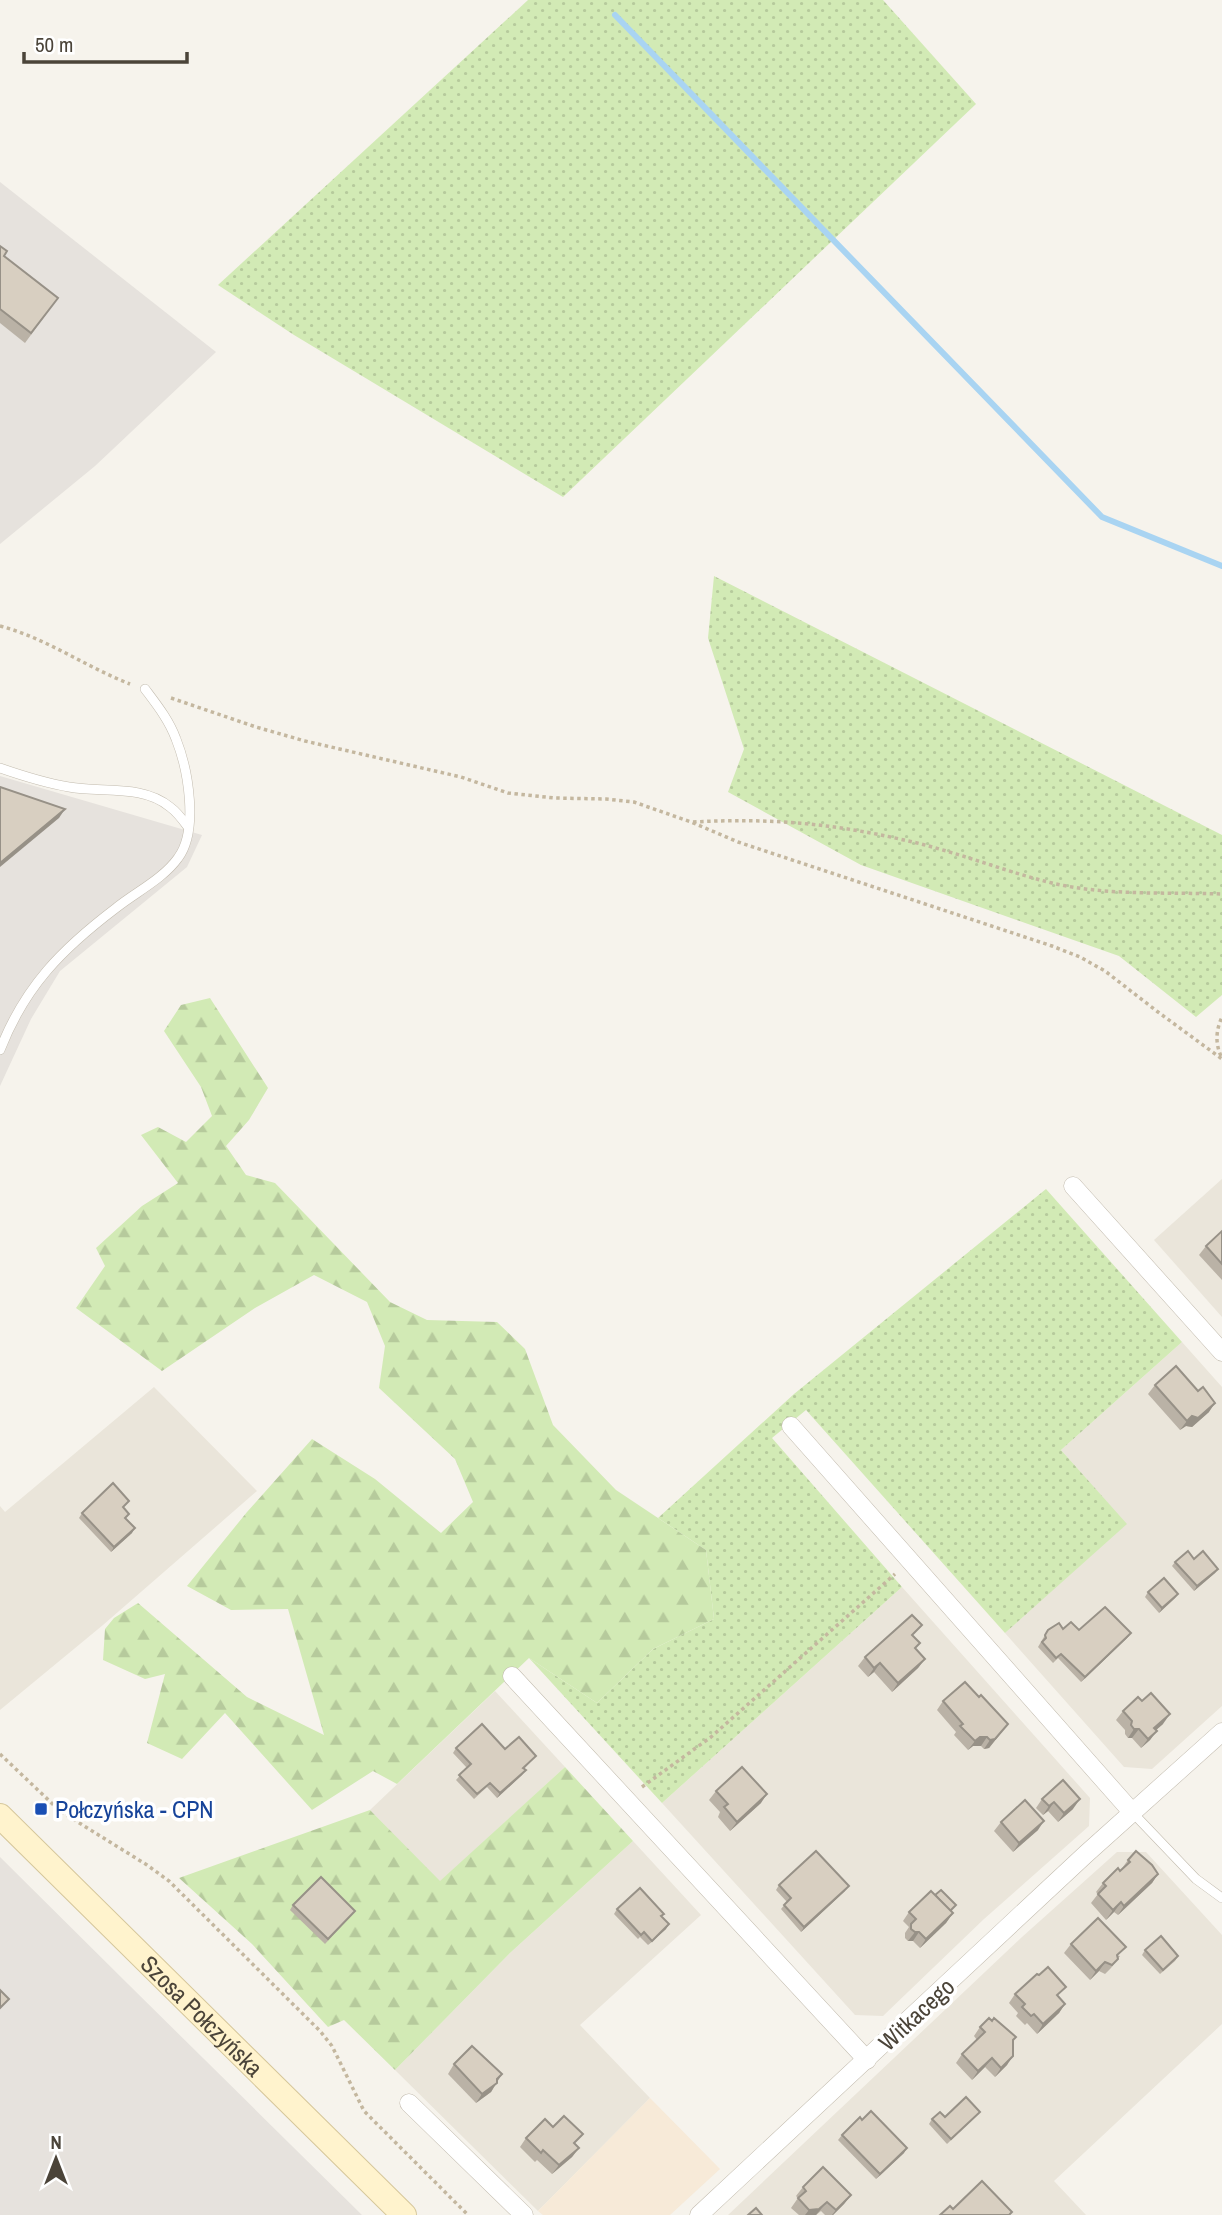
<svg xmlns="http://www.w3.org/2000/svg" width="1222" height="2215" viewBox="0 0 1222 2215" font-family="'Archivo Narrow',sans-serif">
<style>
.residential{fill:#eae5da}
.commercial{fill:#f7ead8}
.industrial{fill:#e6e2dd}
.grass{fill:url(#grass-dots)}
.forest{fill:url(#forest-firs)}
.lines{fill:none;stroke-linecap:round;stroke-linejoin:round}
.stream{stroke:#a9d4f2;stroke-width:6}
.lane-casing{stroke:#c2bbae;stroke-width:10}
.street-casing{stroke:#c2bbae;stroke-width:19}
.secondary-casing{stroke:#d6c79b;stroke-width:26}
.path{stroke:#c4b79f;stroke-width:3.5;stroke-dasharray:3.5 3.5;stroke-linecap:butt}
.lane{stroke:#fff;stroke-width:9}
.street{stroke:#fff;stroke-width:18}
.secondary{stroke:#fff3cd;stroke-width:24}
.wall{fill:#bab2a6}
.shaded-wall{fill:#979187}
.building{fill:#d8cfc1;stroke:#979187;stroke-width:2}
.transit-dot{fill:#1a4fb4;stroke:#fff;stroke-width:2.5}
.labels{text-anchor:middle;dominant-baseline:central;stroke-width:7;stroke-linejoin:round;paint-order:stroke}
.transit-label{font-size:24px;fill:#164399;stroke:#fff;text-anchor:start}
.street-label{font-size:24px;fill:#4b4439;stroke:#fff}
</style>
<defs>
<pattern id="grass-dots" width="8" height="8" patternUnits="userSpaceOnUse" patternTransform="scale(1.75)"><rect width="8" height="8" fill="#d2eab5"/><path d="M2 2h.1M6 6h.1" fill="none" stroke="#b6ca9c" stroke-width="1.8" stroke-linecap="round"/></pattern>
<pattern id="forest-firs" width="22" height="20" patternUnits="userSpaceOnUse" patternTransform="scale(1.75)"><rect width="22" height="20" fill="#d2eab5"/><path d="M5 1l3.5 6h-7zM16 11l3.5 6h-7z" fill="#b6ca9c"/></pattern>
</defs>
<rect width="100%" height="100%" fill="#f6f3ec"/>
<g class="residential">
<polygon points="1222,1179 1222,1317 1154,1240"/>
<polygon points="1182,1342 1222,1387 1222,1706 1152,1769 1124,1767 1005,1633 1126,1524 1061,1450"/>
<polygon points="154,1387 257,1491 103,1625 0,1710 0,1506 5,1512"/>
<polygon points="902,1587 1090,1798 1089,1826 984,1919 883,2016 855,2015 662,1803"/>
<polygon points="495,1691 565,1767 440,1882 370,1810"/>
<polygon points="633,1841 701,1915 580,2025 650,2098 538,2211 395,2070 510,1953"/>
<polygon points="1117,1852 1146,1852 1222,1935 1222,2024 1054,2181 1086,2215 728,2215 1022,1937"/>
</g>
<polygon class="commercial" points="650,2098 720,2169 670,2215 543,2215 538,2211"/>
<g class="industrial">
<polygon points="0,182 216,352 95,466 0,544"/>
<polygon points="0,776 202,835 187,867 60,971 31,1019 0,1086"/>
<polygon points="0,1857 128,1984 362,2215 0,2215"/>
</g>
<g class="grass">
<polygon points="528,0 883,0 976,104 563,497 294,335 218,285"/>
<polygon points="714,576 1222,835 1222,995 1196,1017 1119,956 861,865 728,792 744,749 708,638"/>
<polygon points="1046,1189 1182,1342 1061,1450 1127,1524 1005,1633 806,1410 772,1438 902,1587 662,1803 529,1658 597,1703 653,1649 714,1619 706,1550 658,1518 794,1394"/>
</g>
<g class="forest">
<polygon points="210,998 268,1088 249,1120 226,1146 246,1175 275,1183 390,1302 427,1320 497,1322 525,1349 553,1425 616,1490 706,1550 714,1619 653,1649 597,1703 529,1658 397,1784 373,1771 312,1810 225,1713 182,1759 147,1743 165,1674 145,1679 103,1660 105,1629 114,1618 138,1603 247,1697 324,1735 288,1609 231,1610 187,1586 247,1512 312,1439 375,1479 441,1533 473,1502 455,1459 379,1388 385,1346 367,1302 314,1275 255,1308 162,1371 76,1308 105,1266 96,1248 142,1206 178,1183 141,1135 158,1127 186,1142 212,1116 201,1087 164,1031 181,1005"/>
<polygon points="565,1767 633,1841 510,1953 395,2070 344,2020 328,2027 252,1944 179,1878 370,1810 440,1881"/>
</g>
<g class="lines">
<polyline class="stream" points="615,15 1102,517 1222,566"/>
<defs>
<g id="lane">
<path d="M0 768C23 776 45 783 69 787 101 793 143 784 170 807 177 812 183 820 188 827"/>
<path d="M0 1050C25 986 62 949 116 908 136 892 163 879 178 858 199 830 188 769 176 739 169 720 157 705 145 689"/>
<polyline points="1132,1812 1196,1879 1222,1898"/>
</g>
<g id="street">
<polyline points="1073,1186 1222,1352"/>
<polyline points="791,1426 1132,1812"/>
<polyline points="512,1676 867,2060"/>
<polyline points="409,2103 524,2215"/>
<polyline points="699,2215 1086,1854 1222,1732"/>
</g>
<g id="secondary">
<path id="s1" d="M0 1816 404 2215"/>
</g>
</defs>
<use href="#lane" class="lane-casing"/>
<use href="#street" class="street-casing"/>
<use href="#secondary" class="secondary-casing"/>
<g class="path">
<path d="M0 626C46 638 86 667 130 684"/>
<polyline points="171,698 256,727 305,741 461,777 508,793 554,798 606,799 634,802 691,822 738,842 1052,946 1080,957 1105,971 1158,1012 1222,1059"/>
<path d="M693 822C769 818 830 823 904 840 955 851 1003 871 1052 883 1107 896 1166 892 1222 894"/>
<path d="M1221 1056C1215 1043 1216 1030 1222 1017"/>
<polyline points="0,1754 60,1811 147,1865 169,1881 320,2031 332,2046 364,2111 468,2215"/>
<polyline points="642,1787 711,1737 895,1574"/>
</g>
<use href="#lane" class="lane"/>
<use href="#street" class="street"/>
<use href="#secondary" class="secondary"/>
</g>
<g class="wall">
<polygon points="0,246 4,256 58,298 25,343 0,323"/>
<polygon points="1222,1231 1222,1280 1199,1255 1206,1246"/>
<polygon points="1155,1385 1209,1412 1192,1427 1186,1426 1180,1430 1148,1394"/>
<polygon points="124,1508 126,1519 132,1533 111,1552 79,1518 82,1513"/>
<polygon points="1194,1559 1218,1569 1215,1573 1194,1591 1172,1566 1175,1562"/>
<polygon points="1148,1592 1178,1594 1175,1598 1159,1613 1145,1597"/>
<polygon points="1063,1629 1131,1633 1127,1638 1081,1682 1058,1658 1053,1663 1038,1647 1048,1630"/>
<polygon points="915,1635 913,1636 916,1649 925,1659 918,1668 892,1692 874,1672 868,1677 858,1666 865,1657"/>
<polygon points="943,1701 1001,1733 989,1748 984,1749 981,1746 973,1746 968,1750 954,1735 956,1732 937,1710"/>
<polygon points="1123,1711 1163,1724 1156,1730 1150,1740 1141,1748 1132,1738 1128,1738 1125,1734 1125,1730 1116,1720"/>
<polygon points="456,1748 505,1749 536,1756 524,1769 522,1775 497,1798 487,1787 474,1799 456,1780 467,1768 453,1753"/>
<polygon points="1063,1780 1073,1809 1058,1822 1048,1811 1043,1815 1036,1808 1042,1799"/>
<polygon points="716,1791 761,1803 730,1831 718,1817 720,1812 709,1800"/>
<polygon points="1001,1822 1038,1830 1013,1852 994,1831"/>
<polygon points="1128,1860 1158,1874 1152,1883 1118,1915 1114,1912 1106,1920 1091,1903 1098,1894 1096,1892 1103,1883 1120,1871"/>
<polygon points="779,1885 845,1891 801,1932 781,1909 787,1902 776,1890"/>
<polygon points="293,1905 355,1911 325,1944 290,1910"/>
<polygon points="617,1909 662,1917 666,1929 648,1945 640,1937 638,1939 614,1914"/>
<polygon points="951,1911 953,1913 946,1923 920,1948 913,1941 908,1941 905,1938 905,1933 909,1927 903,1921 909,1912"/>
<polygon points="1071,1944 1120,1956 1111,1968 1105,1974 1099,1971 1090,1980 1064,1953"/>
<polygon points="1145,1950 1178,1956 1175,1961 1160,1974 1142,1955"/>
<polygon points="1015,1994 1059,1997 1065,2004 1059,2013 1037,2034 1027,2023 1025,2025 1016,2016 1018,2013 1009,2003"/>
<polygon points="980,2027 1016,2037 1013,2041 1007,2065 995,2077 985,2067 972,2080 956,2063 962,2054 977,2040 974,2036"/>
<polygon points="454,2064 497,2082 491,2092 476,2103 448,2074"/>
<polygon points="980,2112 976,2116 947,2144 929,2124 932,2119"/>
<polygon points="862,2120 904,2153 876,2179 838,2140 842,2135"/>
<polygon points="553,2127 579,2148 572,2157 552,2174 537,2160 535,2162 520,2147 526,2138"/>
<polygon points="803,2187 851,2195 844,2204 833,2215 825,2215 821,2211 816,2215 799,2215 791,2208 798,2198 796,2196"/>
</g>
<g class="shaded-wall">
<polygon points="65,809 59,818 0,867 0,863"/>
<polygon points="1215,1403 1209,1412 1192,1427 1186,1426 1180,1430 1187,1421 1192,1416"/>
<polygon points="135,1528 132,1533 111,1552 114,1547"/>
<polygon points="1218,1569 1215,1573 1194,1591 1197,1586"/>
<polygon points="1178,1594 1175,1598 1159,1613 1162,1608"/>
<polygon points="1131,1633 1127,1638 1081,1682 1085,1677"/>
<polygon points="925,1659 918,1668 892,1692 898,1683"/>
<polygon points="880,1663 874,1672 868,1677 874,1668"/>
<polygon points="1170,1714 1163,1724 1148,1737 1154,1728"/>
<polygon points="1008,1724 989,1748 984,1749 990,1740"/>
<polygon points="1134,1729 1139,1729 1132,1738 1128,1738"/>
<polygon points="1157,1731 1150,1740 1141,1748 1148,1739"/>
<polygon points="980,1737 987,1737 981,1746 973,1746 968,1750 975,1741"/>
<polygon points="526,1770 522,1775 497,1798 500,1793"/>
<polygon points="767,1794 761,1803 730,1831 737,1822"/>
<polygon points="1080,1799 1073,1809 1058,1822 1064,1813"/>
<polygon points="1054,1802 1048,1811 1043,1815 1049,1806"/>
<polygon points="1044,1821 1038,1830 1013,1852 1019,1843"/>
<polygon points="1158,1874 1152,1883 1118,1915 1124,1906"/>
<polygon points="849,1886 845,1891 801,1932 804,1927"/>
<polygon points="1121,1902 1114,1912 1106,1920 1113,1910"/>
<polygon points="953,1913 946,1923 920,1948 926,1939"/>
<polygon points="669,1924 666,1929 648,1945"/>
<polygon points="915,1932 919,1932 913,1941 908,1941"/>
<polygon points="1105,1962 1099,1971 1090,1980 1096,1971"/>
<polygon points="1065,2004 1059,2013 1037,2034 1043,2024"/>
<polygon points="1013,2056 1007,2065 995,2077 1001,2068"/>
<polygon points="992,2058 985,2067 972,2080 978,2071"/>
<polygon points="502,2074 491,2092 476,2103 482,2094"/>
<polygon points="579,2148 572,2157 552,2174 559,2165"/>
<polygon points="907,2148 904,2153 876,2179 880,2174"/>
<polygon points="851,2195 844,2204 833,2215 832,2215 836,2210"/>
<polygon points="827,2202 816,2215 805,2215 809,2210"/>
</g>
<g class="building">
<polygon points="0,246 7,251 4,256 58,298 31,333 0,309"/>
<polygon points="0,787 65,809 0,863"/>
<polygon points="1222,1231 1222,1264 1206,1246"/>
<polygon points="1176,1366 1198,1391 1203,1387 1215,1403 1198,1418 1192,1416 1187,1421 1155,1385"/>
<polygon points="113,1483 129,1501 123,1507 129,1514 125,1518 135,1528 114,1547 82,1513"/>
<polygon points="1188,1551 1194,1559 1203,1551 1218,1569 1197,1586 1175,1562"/>
<polygon points="1164,1578 1178,1594 1162,1608 1148,1592"/>
<polygon points="1105,1607 1131,1633 1085,1677 1061,1654 1056,1658 1042,1642 1046,1638 1045,1635 1048,1630 1059,1623 1063,1629 1071,1622 1079,1630"/>
<polygon points="912,1615 922,1625 912,1635 920,1643 915,1648 925,1659 898,1683 880,1663 874,1668 865,1657"/>
<polygon points="965,1682 979,1697 981,1695 1008,1724 995,1739 990,1740 987,1737 980,1737 975,1741 960,1726 963,1724 943,1701"/>
<polygon points="1151,1693 1170,1714 1154,1728 1157,1731 1148,1739 1139,1729 1134,1729 1131,1725 1132,1721 1123,1711 1138,1697 1142,1701"/>
<polygon points="482,1724 505,1749 519,1737 536,1756 523,1768 526,1770 500,1793 490,1783 477,1794 459,1775 471,1764 456,1748"/>
<polygon points="742,1767 767,1794 737,1822 724,1807 728,1804 716,1791"/>
<polygon points="1063,1780 1080,1799 1064,1813 1054,1802 1049,1806 1042,1799"/>
<polygon points="1025,1800 1044,1821 1019,1843 1001,1822"/>
<polygon points="816,1851 849,1886 804,1927 784,1905 791,1898 779,1885"/>
<polygon points="1136,1851 1152,1865 1158,1874 1124,1906 1121,1902 1113,1910 1098,1894 1106,1886 1103,1883 1118,1868 1120,1871 1130,1862 1128,1860"/>
<polygon points="321,1877 355,1911 328,1939 293,1905"/>
<polygon points="640,1888 664,1914 661,1916 669,1924 652,1941 644,1932 641,1935 617,1909"/>
<polygon points="941,1890 956,1905 950,1911 935,1895"/>
<polygon points="931,1891 953,1913 926,1939 919,1932 915,1932 911,1929 911,1924 916,1919 909,1912"/>
<polygon points="1098,1918 1126,1947 1117,1955 1118,1959 1112,1965 1105,1962 1096,1971 1071,1944"/>
<polygon points="1161,1936 1178,1956 1163,1970 1145,1950"/>
<polygon points="1048,1967 1066,1987 1057,1995 1065,2004 1043,2024 1034,2014 1031,2016 1022,2007 1025,2004 1015,1994 1037,1974 1039,1975"/>
<polygon points="0,1990 9,1999 0,2008"/>
<polygon points="989,2018 992,2021 994,2018 1016,2037 1013,2040 1013,2056 1001,2068 992,2058 978,2071 962,2054 985,2032 980,2027"/>
<polygon points="472,2046 502,2074 497,2079 497,2083 482,2094 454,2064"/>
<polygon points="966,2097 980,2112 951,2139 932,2119 940,2112 945,2117"/>
<polygon points="871,2111 907,2148 880,2174 842,2135 860,2117 862,2120"/>
<polygon points="564,2116 583,2134 574,2143 579,2148 559,2165 543,2150 541,2153 526,2138 545,2119 553,2127"/>
<polygon points="823,2167 851,2195 836,2210 827,2202 819,2209 809,2210 798,2198 806,2191 803,2187"/>
<polygon points="982,2181 1012,2212 1009,2215 940,2215 950,2206 953,2209"/>
<polygon points="756,2208 762,2215 748,2215"/>
</g>
<rect class="transit-dot" x="34" y="1802" width="14" height="14" rx="3.5"/>
<g class="labels">
<g class="transit-label">
<text x="55" y="1809">Połczyńska - CPN</text>
</g>
<g class="street-label">
<text transform="translate(916 2014) rotate(-43)">Witkacego</text>
<text stroke="none"><textPath href="#s1" startOffset="284">Szosa Połczyńska</textPath></text>
</g>
</g>
<g transform="translate(56 2159)" stroke="#ffffff" stroke-width="5" paint-order="stroke">
<path d="M0-5L12 26L0 18L-12 26Z" fill="#4b4439"/>
<text y="-10" font-size="19" font-weight="bold" text-anchor="middle" fill="#4b4439">N</text>
</g>
<path d="M24 52v10h163v-10" fill="none" stroke="#4b4439" stroke-width="3.5"/>
<text x="35" y="52" font-size="21" fill="#4b4439" stroke="#ffffff" stroke-width="5" paint-order="stroke">50 m</text>
</svg>
